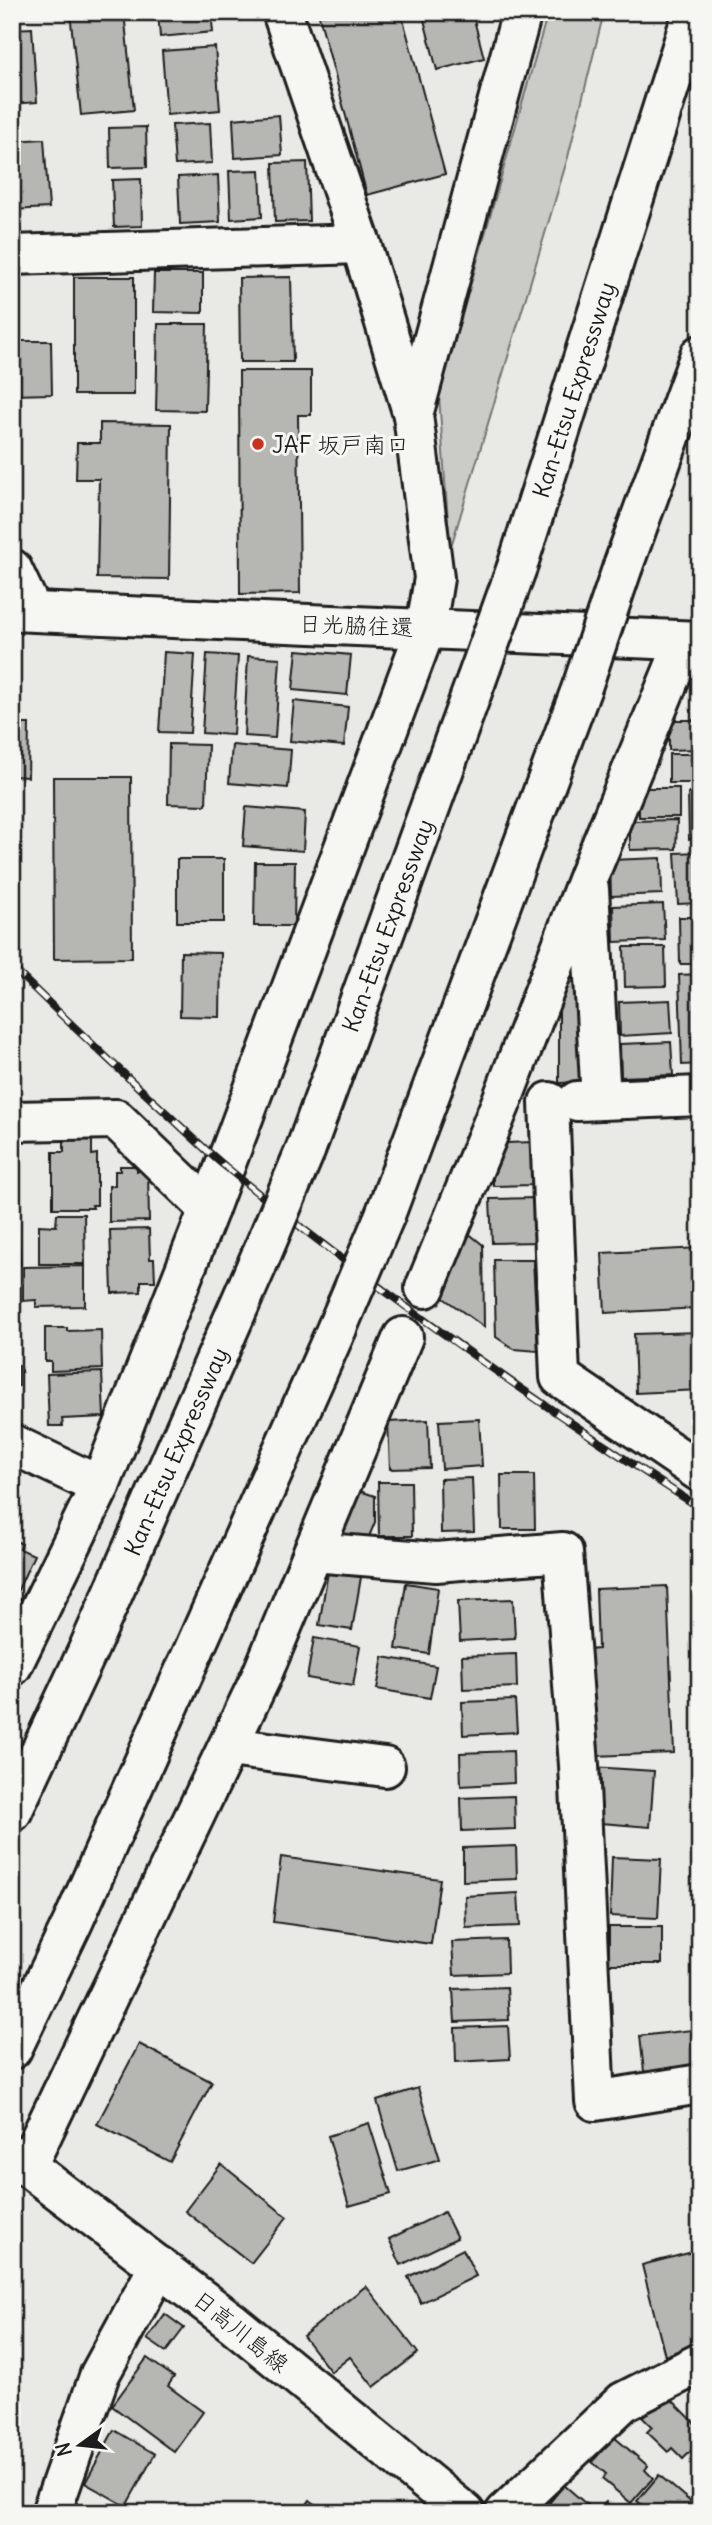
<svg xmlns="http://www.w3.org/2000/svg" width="712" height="2525" viewBox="0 0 712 2525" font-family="Delius,'Klee One',sans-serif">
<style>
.green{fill:#cbcbc7;stroke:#747472;stroke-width:2}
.building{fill:#b6b6b3;stroke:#1c1c1c;stroke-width:2}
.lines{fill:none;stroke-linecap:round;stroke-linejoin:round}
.minor-casing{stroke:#1c1c1c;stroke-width:44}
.major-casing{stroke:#1c1c1c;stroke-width:44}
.highway-casing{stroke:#1c1c1c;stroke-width:44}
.minor{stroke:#f6f6f2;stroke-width:38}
.major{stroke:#f6f6f2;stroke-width:38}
.highway{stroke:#f6f6f2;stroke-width:38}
.rail-casing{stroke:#1c1c1c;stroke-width:8}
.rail{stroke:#f6f6f2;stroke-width:5;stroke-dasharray:16;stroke-linecap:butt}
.highway-bridge-casing{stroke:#1c1c1c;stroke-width:44;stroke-linecap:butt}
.highway-bridge{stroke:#f6f6f2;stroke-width:38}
.poi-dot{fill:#c8321e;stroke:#f6f6f2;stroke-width:2.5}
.labels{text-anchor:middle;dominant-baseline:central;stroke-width:6;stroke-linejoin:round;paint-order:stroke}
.street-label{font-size:23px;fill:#1c1c1c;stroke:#f6f6f2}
.poi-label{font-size:23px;fill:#1c1c1c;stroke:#f6f6f2;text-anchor:start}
</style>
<rect width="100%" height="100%" fill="#e9e9e5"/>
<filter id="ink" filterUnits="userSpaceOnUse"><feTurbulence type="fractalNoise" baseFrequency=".0143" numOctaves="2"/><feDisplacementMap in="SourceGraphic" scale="14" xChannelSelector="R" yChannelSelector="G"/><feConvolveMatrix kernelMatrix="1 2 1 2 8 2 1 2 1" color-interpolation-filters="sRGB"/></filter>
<g filter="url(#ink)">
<polygon class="green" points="548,12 604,12 568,157 450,550 439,396"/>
<g class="building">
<polygon points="70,12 124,12 134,110 81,115"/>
<polygon points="158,12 211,12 213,32 160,37"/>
<polygon points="318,12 401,12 445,174 367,195"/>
<polygon points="422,12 472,12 484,58 437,70"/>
<polygon points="32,28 37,102 12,104 12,29"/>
<polygon points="215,47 220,110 167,115 162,51"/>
<polygon points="279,115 282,155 235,158 233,119"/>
<polygon points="210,123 212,163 175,165 172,125"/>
<polygon points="146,127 147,167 110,168 109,128"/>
<polygon points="44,139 49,208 12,210 12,141"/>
<polygon points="307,162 309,221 275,222 273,163"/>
<polygon points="260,170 262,217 231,219 229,171"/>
<polygon points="218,175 220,222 180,224 178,177"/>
<polygon points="141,179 142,226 114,227 112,180"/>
<polygon points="154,273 203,273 203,313 153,312"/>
<rect x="74" y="277" width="60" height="118"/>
<polygon points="291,277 293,362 240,362 239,278"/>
<polygon points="158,324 207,324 205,411 156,410"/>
<polygon points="12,341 51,341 52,394 12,395"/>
<polygon points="239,371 311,371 311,415 298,415 300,593 240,594"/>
<polygon points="100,423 171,424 169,579 97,578 99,479 76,479 77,443 100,443"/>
<polygon points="297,650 351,655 347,695 293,690"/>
<polygon points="164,652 195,654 190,733 159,732"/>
<polygon points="207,654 238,656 233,735 202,733"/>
<polygon points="248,656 280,658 275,738 244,736"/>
<polygon points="294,701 348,707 344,746 290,741"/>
<polygon points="669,720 700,720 700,749 669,750"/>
<polygon points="12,724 29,724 28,777 12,776"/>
<polygon points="169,744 208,745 206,805 168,804"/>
<polygon points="232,745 291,750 288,788 229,783"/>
<rect x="669" y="754" width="31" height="29"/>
<polygon points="53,777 131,777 132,958 54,959"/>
<rect x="639" y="788" width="40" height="29"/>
<polygon points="688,793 700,793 700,839 689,839"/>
<polygon points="246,807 305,812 303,851 243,846"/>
<polygon points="677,820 676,849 630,850 630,821"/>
<polygon points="700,852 700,903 678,904 675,853"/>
<polygon points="661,858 662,894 611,896 610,860"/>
<rect x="177" y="859" width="47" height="63"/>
<polygon points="255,862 295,862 294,926 254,926"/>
<polygon points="663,904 665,940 614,942 613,906"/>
<polygon points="679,917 700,917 700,964 680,964"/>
<polygon points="624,947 665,947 666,986 625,987"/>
<polygon points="181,952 221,953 220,1017 180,1016"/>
<polygon points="572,962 582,963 582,1082 559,1083 559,998"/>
<polygon points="700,974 700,1064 682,1065 679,975"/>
<polygon points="670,1000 672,1033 620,1036 619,1002"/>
<polygon points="671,1042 673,1075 621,1077 620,1044"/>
<polygon points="64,1136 92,1136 92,1155 97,1154 97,1205 92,1205 93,1208 53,1208 53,1152 64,1152"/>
<polygon points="533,1142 534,1185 493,1186 493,1166 506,1143"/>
<polygon points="120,1166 137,1166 137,1171 148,1171 149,1221 109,1222 109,1186 115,1186 115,1171 120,1171"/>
<polygon points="537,1198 539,1242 492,1243 490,1199"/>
<polygon points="57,1214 84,1214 85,1264 39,1264 39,1225 56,1226"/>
<polygon points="18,1223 20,1265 12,1265 12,1224"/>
<polygon points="149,1229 150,1259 154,1259 155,1281 141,1281 141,1292 112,1293 110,1230"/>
<polygon points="467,1232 483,1245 484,1327 442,1297"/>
<polygon points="700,1248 700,1308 605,1313 602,1253"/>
<polygon points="494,1260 533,1260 538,1351 514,1349 496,1337"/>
<polygon points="85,1266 85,1306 36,1307 36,1300 23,1301 23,1267"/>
<polygon points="45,1328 67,1328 67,1331 101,1330 102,1369 51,1371 51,1361 45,1361"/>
<polygon points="700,1332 700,1390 636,1393 634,1334"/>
<polygon points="12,1365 19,1365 19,1386 12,1387"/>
<polygon points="102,1372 104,1417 62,1419 63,1426 49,1426 47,1374"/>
<polygon points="479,1419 482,1466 442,1469 439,1421"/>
<polygon points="428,1420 430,1468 390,1469 388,1422"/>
<polygon points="501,1475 534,1475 535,1529 502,1529"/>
<polygon points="472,1478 474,1532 441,1533 440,1479"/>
<polygon points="378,1482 411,1482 412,1536 379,1536"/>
<polygon points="356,1490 375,1496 375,1522 366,1544 339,1534"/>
<polygon points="12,1539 22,1544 20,1549 34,1555 12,1603"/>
<polygon points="328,1572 361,1577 352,1630 319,1625"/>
<polygon points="406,1583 438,1588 429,1654 396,1649"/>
<polygon points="667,1586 674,1753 593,1756 589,1650 598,1649 596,1589"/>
<polygon points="513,1599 515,1638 460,1641 458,1601"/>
<polygon points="314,1638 360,1646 353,1686 307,1678"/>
<polygon points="516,1654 517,1687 463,1689 462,1656"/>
<polygon points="383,1657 436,1666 430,1698 377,1689"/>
<polygon points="515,1700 517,1732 463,1735 462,1702"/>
<polygon points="513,1751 514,1783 461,1786 460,1753"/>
<polygon points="592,1767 654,1771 650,1827 589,1822"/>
<polygon points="514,1796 515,1829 462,1831 461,1798"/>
<polygon points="516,1846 517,1879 463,1881 463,1848"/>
<polygon points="281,1857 440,1879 431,1944 273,1922"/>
<polygon points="612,1857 661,1859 658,1918 610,1916"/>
<polygon points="518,1893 520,1926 466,1928 465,1896"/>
<rect x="609" y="1927" width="53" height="37"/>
<polygon points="506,1940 507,1973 454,1975 452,1942"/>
<polygon points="507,1987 509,2020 455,2022 453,1989"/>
<polygon points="508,2026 510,2059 456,2062 455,2028"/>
<polygon points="700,2029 700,2066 644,2072 640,2036"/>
<polygon points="139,2044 212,2082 170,2162 97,2124"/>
<polygon points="418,2088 440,2159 398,2171 377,2101"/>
<polygon points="369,2123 391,2194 349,2206 328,2136"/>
<polygon points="221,2164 287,2217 251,2263 185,2211"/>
<polygon points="444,2212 457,2238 401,2265 389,2239"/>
<polygon points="463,2249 476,2276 421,2303 408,2277"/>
<polygon points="700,2250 700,2342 665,2356 642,2265"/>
<polygon points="366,2286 418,2353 374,2387 350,2357 331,2372 303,2336"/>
<polygon points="165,2314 184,2328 166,2352 147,2339"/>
<polygon points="147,2358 174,2377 168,2386 203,2412 174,2452 112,2406"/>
<polygon points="666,2394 700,2428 700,2442 683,2459 672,2448 668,2452 647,2432 652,2427 642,2417"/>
<polygon points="114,2430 155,2454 126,2506 85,2483"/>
<polygon points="614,2437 648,2466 645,2470 653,2478 631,2503 602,2479 606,2474 592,2462"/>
<polygon points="659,2475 700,2510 700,2513 642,2513 646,2508 637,2501"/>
<polygon points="564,2485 593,2510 591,2513 541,2513"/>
<polygon points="310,2500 327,2513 301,2513"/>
<polygon points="606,2502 618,2513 596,2513"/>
</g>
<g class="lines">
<defs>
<g id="minor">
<polyline points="282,12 361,244 413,415"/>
<polyline points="12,255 361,244"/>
<polyline points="12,569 32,611"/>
<polyline points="12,611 700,641"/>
<polyline points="589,889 601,1100"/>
<polyline points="577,1101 700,1096"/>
<polyline points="549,1102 560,1377 700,1472"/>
<polyline points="12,1121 116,1119 209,1209"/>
<polyline points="425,1288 501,1103 589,875 685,641"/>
<polyline points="12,1444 100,1486"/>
<polyline points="313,1552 436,1562 563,1552 579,1765 595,2101 700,2084"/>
<polyline points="12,1666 100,1486 209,1209 426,628 434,578 413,415 522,12"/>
<polyline points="229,1747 385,1767"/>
<polyline points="27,2166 261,1677 403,1337"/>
<polyline points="51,2513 100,2374 159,2266"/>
<polyline points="505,2513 623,2402 700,2363"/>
</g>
<polyline id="major" points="12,2155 233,2323 465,2513"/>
<g id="highway">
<polyline points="623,566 700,355"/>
<path id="s1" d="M517 567 693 12"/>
<path id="s2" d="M305 1151 476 681"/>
<polyline points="385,1215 582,687"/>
<path id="s3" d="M12 1812 89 1648 257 1265"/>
<polyline points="12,2049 73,1922 337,1328"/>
</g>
</defs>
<use href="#minor" class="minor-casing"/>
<use href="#major" class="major-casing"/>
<use href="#highway" class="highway-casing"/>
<use href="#minor" class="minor"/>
<use href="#major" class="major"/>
<use href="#highway" class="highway"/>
<defs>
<path id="rail" d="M12 967C62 1016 112 1063 163 1110 184 1129 204 1149 226 1167 376 1291 536 1402 700 1508"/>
</defs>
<use href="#rail" class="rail-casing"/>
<use href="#rail" class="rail"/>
<defs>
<g id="highway-bridge">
<polyline points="476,681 517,567"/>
<polyline points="582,687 623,566"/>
<polyline points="257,1265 305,1151"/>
<polyline points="337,1328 385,1215"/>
</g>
</defs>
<use href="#highway-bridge" class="highway-bridge-casing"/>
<use href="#highway-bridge" class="highway-bridge"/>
</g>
</g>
<circle class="poi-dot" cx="258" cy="444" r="7"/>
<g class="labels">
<g class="street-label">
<text stroke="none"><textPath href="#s1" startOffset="186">Kan-Etsu Expressway</textPath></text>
<text transform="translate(356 625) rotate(2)">日光脇往還</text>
<text stroke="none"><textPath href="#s2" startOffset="240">Kan-Etsu Expressway</textPath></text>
<text stroke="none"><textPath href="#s3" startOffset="396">Kan-Etsu Expressway</textPath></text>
<text transform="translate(241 2331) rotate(39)">日高川島線</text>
</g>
<g class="poi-label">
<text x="272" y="444">JAF 坂戸南口</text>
</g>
</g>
<rect width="712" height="2525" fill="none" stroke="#f6f6f2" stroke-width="42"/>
<rect x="21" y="21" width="670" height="2483" fill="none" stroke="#1c1c1c" stroke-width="2.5" filter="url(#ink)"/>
<g transform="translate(80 2445) rotate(255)" stroke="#f6f6f2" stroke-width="5" paint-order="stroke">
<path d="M0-5L12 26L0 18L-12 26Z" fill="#1c1c1c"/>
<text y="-10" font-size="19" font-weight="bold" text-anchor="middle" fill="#1c1c1c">N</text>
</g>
</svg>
